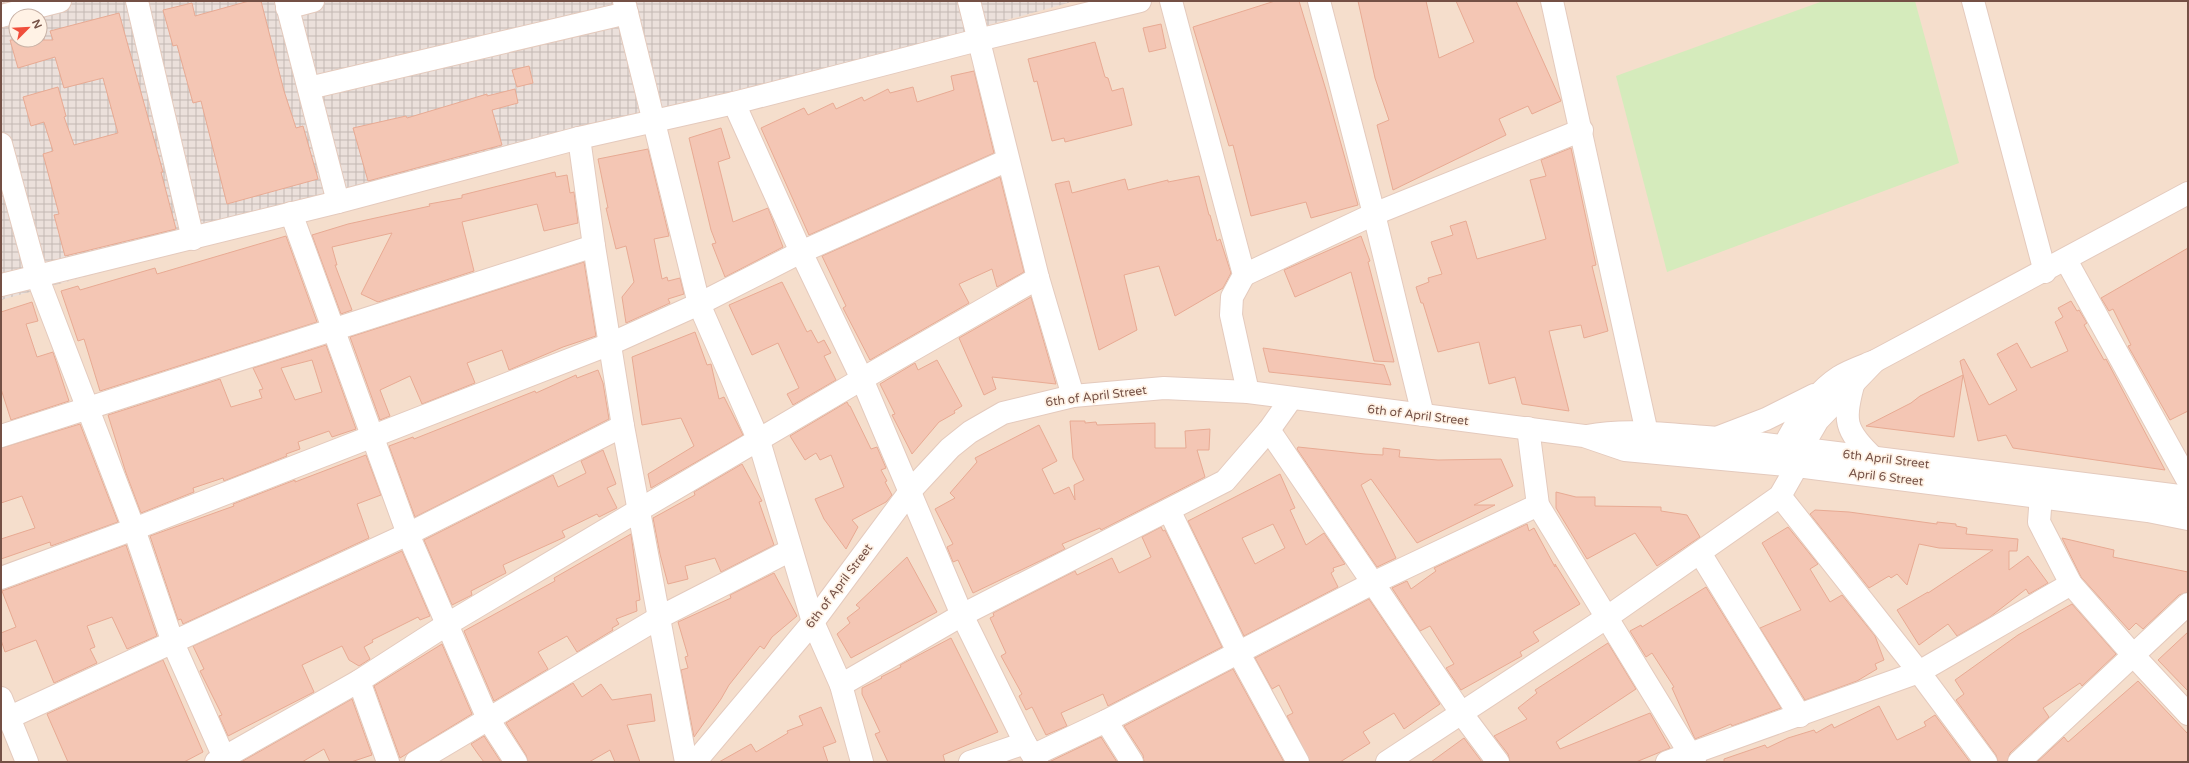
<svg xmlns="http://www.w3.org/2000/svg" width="2189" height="763" viewBox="0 0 2189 763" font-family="'Varela Round',sans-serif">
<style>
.residential{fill:#f5decc;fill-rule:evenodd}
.industrial{fill:url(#industrial-grid);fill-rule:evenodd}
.pitch{fill:#d5ebbc}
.building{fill:#f4c6b4;stroke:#e8aa93;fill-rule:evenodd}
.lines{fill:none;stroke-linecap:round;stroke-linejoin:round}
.minor-casing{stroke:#e4cabd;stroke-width:24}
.minor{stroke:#fff;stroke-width:22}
.labels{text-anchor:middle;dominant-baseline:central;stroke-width:3.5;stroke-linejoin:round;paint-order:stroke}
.street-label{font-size:12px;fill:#745045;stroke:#fff2e5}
</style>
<defs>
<pattern id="industrial-grid" width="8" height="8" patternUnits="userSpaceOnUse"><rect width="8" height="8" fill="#ebe0db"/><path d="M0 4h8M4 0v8" fill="none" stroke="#c3b8b3"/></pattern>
</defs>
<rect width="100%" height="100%" fill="#feeede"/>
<path class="residential" d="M1 1H2188V762H1ZM16 16H40V40H16Z"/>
<path class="industrial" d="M1 1H1075L1 300ZM16 16H40V40H16Z"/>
<polygon class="pitch" points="1823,1 1915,1 1959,163 1667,272 1616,76"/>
<g class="building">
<polygon points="249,1 261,1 284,91 296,128 303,126 318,179 227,204 201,101 193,103 177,45 173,46 163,10 192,3 195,16"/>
<polygon points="1275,1 1299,1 1326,90 1358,205 1311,218 1306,202 1251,216 1233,145 1229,146 1193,27"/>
<polygon points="1358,1 1426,1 1439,58 1474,42 1456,1 1516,1 1561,101 1532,114 1528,106 1499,119 1506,135 1393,190 1377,125 1389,120 1375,78"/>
<polygon points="119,13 163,172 161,172 176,229 65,256 54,215 59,214 43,154 53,151 44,122 31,126 23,97 58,87 66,116 64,117 74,145 118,133 103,78 64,88 55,57 18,68 10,40 53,40 50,31"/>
<polygon points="1161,24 1166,48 1149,52 1143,28"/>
<polygon points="1095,42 1105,77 1108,78 1112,91 1123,88 1132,125 1065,142 1064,138 1052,141 1037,81 1034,82 1028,59"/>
<polygon points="529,66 533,83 517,87 512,70"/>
<polygon points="974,71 994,153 809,235 761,128 804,108 808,115 833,103 836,109 862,97 864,101 888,89 890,93 913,87 917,102 954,90 951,76"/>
<polygon points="515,89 518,103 492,110 502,145 368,181 353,128 406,116 407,118 487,94 487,96"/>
<polygon points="721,128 730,158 718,162 733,222 768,208 783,247 725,277 712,244 716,243 711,230 689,138"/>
<polygon points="1571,148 1596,265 1592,266 1608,331 1584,338 1581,325 1549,331 1569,411 1522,404 1515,377 1489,384 1479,342 1438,352 1423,303 1421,303 1416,287 1429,282 1428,278 1442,274 1431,242 1453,235 1450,226 1466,221 1477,259 1546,239 1530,180 1546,176 1541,160"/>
<polygon points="648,149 669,236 654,239 662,279 667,277 668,281 680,278 684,294 668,299 670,303 626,323 622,297 634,282 626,246 616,249 606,208 608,208 598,159"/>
<polygon points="555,172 556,177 567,175 570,193 574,192 578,223 544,231 537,204 462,222 474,271 378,302 361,294 392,233 332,247 337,265 335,265 352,310 341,314 312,235 348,224 430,206 429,204 462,198 462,195"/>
<polygon points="1199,176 1209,215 1210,215 1217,241 1220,239 1231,273 1223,288 1175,316 1159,266 1124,275 1137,330 1099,350 1055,184 1069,181 1072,193 1125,179 1128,190 1168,180 1168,182"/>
<polygon points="1000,177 1024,272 997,287 992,269 959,284 969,303 870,360 843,308 846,306 822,256"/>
<polygon points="286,236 317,322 100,391 84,339 78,341 61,291 78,286 80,290 155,268 157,274"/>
<polygon points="1361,236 1370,261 1368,262 1394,362 1374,361 1351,272 1295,297 1284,270"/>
<polygon points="2188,248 2188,411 2170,420 2128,346 2131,345 2113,309 2109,311 2101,298"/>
<polygon points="584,262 596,336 563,347 509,370 502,350 467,363 475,383 422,404 410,376 380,390 390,416 380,420 350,337"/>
<polygon points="782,282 807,332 811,330 818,343 824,340 831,353 824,356 836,380 793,405 787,394 799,388 778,343 752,355 729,305"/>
<polygon points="1031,297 1056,384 992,377 996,389 984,395 959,338"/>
<polygon points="2071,301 2077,311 2079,310 2087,323 2084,325 2104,360 2106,359 2165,470 2013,448 2006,435 1978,441 1960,361 1964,359 1989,405 2017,390 1997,354 2017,343 2031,368 2068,351 2055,322 2063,317 2058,308"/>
<polygon points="32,302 38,321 26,324 37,357 53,352 69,401 11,420 1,389 1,312"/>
<polygon points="695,332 707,365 711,364 719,399 724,397 743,435 651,488 648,474 694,446 681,418 642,425 632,357"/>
<path d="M326 345 356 429 332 437 329 431 298 442 300 449 286 454 287 456 224 481 223 478 193 488 194 492 141 513 126 473 108 415 220 379 231 407 262 398 259 390 263 389 253 368ZM312 360 322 392 295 400 281 368Z"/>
<polygon points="1263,348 1384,365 1391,385 1269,372"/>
<polygon points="937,360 962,406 954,411 955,413 939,422 912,454 892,415 895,414 880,384 915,363 918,370"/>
<polygon points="598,370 603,383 609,419 415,517 389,446 413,437 414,439 535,391 536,393 576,375 577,378"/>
<polygon points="1963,375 1954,437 1866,426 1911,403 1920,396"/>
<polygon points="847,402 849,406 850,406 871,449 877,447 886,468 881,470 887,481 885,482 892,495 886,502 852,520 858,527 846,549 824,519 815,499 844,487 831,455 820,460 816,453 805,460 790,436"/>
<polygon points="1070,421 1085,421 1085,423 1096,422 1097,425 1155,423 1155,448 1186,448 1185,431 1210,429 1209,450 1197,450 1205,477 1101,530 1100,528 1062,544 1065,549 973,593 958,560 953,562 947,547 953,544 935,509 955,498 950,493 977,462 975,458 1039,425 1057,461 1042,469 1054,494 1069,487 1075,500 1074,485 1084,480 1073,458"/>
<polygon points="80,424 118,522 51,546 50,542 1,559 1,539 35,528 22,496 1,503 1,448"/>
<polygon points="1298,447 1365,454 1383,455 1383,448 1400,450 1399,457 1438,460 1501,459 1513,486 1474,505 1495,505 1417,543 1371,479 1361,485 1396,558 1377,567 1297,449"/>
<polygon points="603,450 616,484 607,488 617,508 599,517 597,514 562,531 565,537 503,565 506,573 471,591 472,595 452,605 424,540 553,475 558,487 586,473 581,461"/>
<polygon points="366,455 381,495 357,504 369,538 183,624 181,619 178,620 150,536 234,506 233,504 295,480 295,482"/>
<polygon points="742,464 762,501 759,502 774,545 721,572 715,558 685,566 688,579 668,584 660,554 653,518 695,495 694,492"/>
<path d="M1280 474 1295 508 1290 510 1306 545 1324 533 1345 564 1333 568 1334 571 1331 573 1338 587 1244 636 1188 521ZM1273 524 1285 548 1255 564 1242 538Z"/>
<polygon points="1556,492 1576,497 1595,497 1595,506 1661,507 1661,511 1687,515 1700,537 1657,566 1635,533 1587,559 1556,508"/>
<polygon points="1815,510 1849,512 1937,524 1937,522 1956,524 1956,526 1967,528 1966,534 2018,539 2017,551 2009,551 2009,570 2028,556 2048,583 2029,594 2026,589 1990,617 1957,636 1948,624 1919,645 1897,610 1928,592 1928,593 1993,550 1939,548 1919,544 1907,585 1897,574 1891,578 1889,576 1869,588 1810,514"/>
<polygon points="1527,524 1529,531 1534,528 1555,567 1555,564 1580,604 1533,632 1539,641 1520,652 1522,656 1461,690 1446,668 1454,664 1430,626 1420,631 1392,588 1407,581 1411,589 1436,571 1434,568"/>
<polygon points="1161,527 1163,531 1165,530 1222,647 1108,706 1103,694 1061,713 1067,726 1046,735 1032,707 1026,710 1019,696 1022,694 1001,656 1006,653 990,618 994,616 993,613 1075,571 1077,575 1112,558 1119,573 1151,557 1142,537"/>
<polygon points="1788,527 1818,564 1810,569 1830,602 1842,595 1875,636 1884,660 1875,664 1877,669 1857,681 1805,700 1760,628 1801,610 1762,543"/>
<polygon points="631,534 640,600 636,601 637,611 616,619 619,624 612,628 613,630 577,652 567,636 538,652 548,669 494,701 464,631 555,581 554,578"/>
<polygon points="2062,538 2114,550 2113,557 2188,572 2188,592 2179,595 2143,629 2136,623 2129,630 2081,577"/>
<polygon points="126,545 157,636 127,649 112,617 87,626 95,647 90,649 97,663 54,683 36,640 5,652 1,640 1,633 16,627 2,591"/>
<polygon points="402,551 430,616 420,620 418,617 372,640 373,642 364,647 370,659 359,666 349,660 342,646 302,665 314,692 228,736 219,716 222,715 200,671 204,669 193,646"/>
<polygon points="907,557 937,612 851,658 837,634 850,623 847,618 860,608 856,605"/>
<polygon points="774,573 797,616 772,637 764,649 760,646 729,685 721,699 694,737 681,670 688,668 685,657 688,656 678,622 731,598 730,595"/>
<polygon points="1706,587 1781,708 1732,726 1731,724 1695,739 1672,688 1674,687 1652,653 1646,657 1630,631 1641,625 1642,627"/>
<polygon points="1369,599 1440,704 1404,729 1394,713 1363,732 1370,743 1340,762 1310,762 1287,716 1293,713 1279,685 1272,689 1255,658"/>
<polygon points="2072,604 2116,654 2082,686 2080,683 2043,708 2049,717 2010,753 2007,762 1998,762 1996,755 1956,700 1964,694 1955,680 2018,635"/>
<polygon points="2188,632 2188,691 2158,660"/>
<polygon points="951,638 998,732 943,755 945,762 888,762 875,734 880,732 862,694 862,688 882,678 881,677 901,667 900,665"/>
<polygon points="1608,643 1636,689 1556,742 1560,749 1650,713 1670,748 1636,762 1510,762 1508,754 1494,736 1527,719 1518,708 1537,693 1535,690"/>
<polygon points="442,644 472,714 400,758 374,686"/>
<polygon points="163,660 203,752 184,762 68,762 47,714"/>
<polygon points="1233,669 1284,762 1144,762 1143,755 1124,726"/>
<polygon points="2138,681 2188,734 2188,762 2037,762 2064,737 2068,742"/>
<polygon points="573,683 582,697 601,684 612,700 651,694 655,721 627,725 640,762 615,762 610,750 589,762 528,762 526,755 506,723"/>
<polygon points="352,699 372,755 351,762 330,762 324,749 302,762 241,762"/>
<polygon points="1879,706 1897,740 1926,726 1924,722 1935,715 1970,762 1724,762 1724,759 1765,745 1767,748 1788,738 1814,730 1816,733 1832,724 1834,728"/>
<polygon points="821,707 836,742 823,747 828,762 719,762 751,744 756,752 788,733 787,731 803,725 799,716"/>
<polygon points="484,736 501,762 484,762 478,754 471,744"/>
<polygon points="1101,737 1117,762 1049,762"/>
<polygon points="1464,738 1482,762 1431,762"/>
</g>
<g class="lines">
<defs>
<g id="minor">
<polyline points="137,1 193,239"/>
<polyline points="286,1 338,202"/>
<polyline points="624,1 699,304 759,441 813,622 841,685 862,762"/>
<polyline points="969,1 1038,278 1073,396"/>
<polyline points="1171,1 1244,275 1232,297 1231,315 1248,392"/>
<polyline points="1319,1 1374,214 1423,415"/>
<polyline points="1552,1 1647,433"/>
<polyline points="1973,1 2045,272"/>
<polyline points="287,8 313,1"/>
<polyline points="1,16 60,1"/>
<polyline points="309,88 627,13"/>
<polyline points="734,103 801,252 862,379 962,615 1025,743 1037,762"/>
<polyline points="579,138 594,246 623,426 686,762"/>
<polyline points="1,144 37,276 134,529 173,643 226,762"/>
<polyline points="291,213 408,534 488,719 516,762"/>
<polyline points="2066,260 2188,481"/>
<polyline points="1244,275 1374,214 1582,130"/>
<polyline points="1,285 338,202 579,138 734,103 978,40 1140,1"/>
<path d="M1854 382C1843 420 1844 430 1874 458"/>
<polyline points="1528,428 1538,505 1695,762"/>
<polyline points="1269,430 1462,714 1498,762"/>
<polyline points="1,436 594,246"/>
<path d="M1587 436C1630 428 1674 435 1717 438L2188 497"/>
<polyline points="1719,437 1766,419 1814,395"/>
<path d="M1777 460C1791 430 1811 395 1839 377 1850 370 1863 366 1875 361L2188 193"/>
<polyline points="2042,482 2039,522 2071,584 2134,656 2188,714"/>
<polyline points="1780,496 1919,672 1986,762"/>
<polyline points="1169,510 1238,652 1298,762"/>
<polyline points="1700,553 1800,716"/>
<polyline points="1,578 134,529 610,344 699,304 801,252 1008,160"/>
<polyline points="359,681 388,762"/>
<polyline points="841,685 962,615 1225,481 1269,430 1291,399"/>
<polyline points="1,698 27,762"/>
<polyline points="8,718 408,534 623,426"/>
<polyline points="1106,721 1132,762"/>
<polyline points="1034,755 1106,721 1373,583 1538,505"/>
<polyline points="216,762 359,681 446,625 639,510 862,379 1038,278"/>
<polyline points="416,762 660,617 791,550"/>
<polyline points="695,762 813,622 911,490 950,448 970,432 1003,413 1073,396 1164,388 1248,392 1584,436 1625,450 1797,466 2148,511 2188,519"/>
<polyline points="970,762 1025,743"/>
<polyline points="1387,762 1606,618 1780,496 1797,466 1801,449 1818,420 1875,361"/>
<polyline points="1667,762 1919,672 2071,584"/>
<polyline points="2019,762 2188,604"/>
</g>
</defs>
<use href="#minor" class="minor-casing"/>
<use href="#minor" class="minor"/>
</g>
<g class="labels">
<g class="street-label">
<text transform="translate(1096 396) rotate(-7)">6th of April Street</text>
<text transform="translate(1418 415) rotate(7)">6th of April Street</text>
<text transform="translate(1886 459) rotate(7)">6th April Street</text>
<text transform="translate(1886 477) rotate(7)">April 6 Street</text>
<text transform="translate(839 586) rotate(-53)">6th of April Street</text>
</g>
</g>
<rect width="2189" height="763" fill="none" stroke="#745045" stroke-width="4"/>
<g transform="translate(28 28) rotate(66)"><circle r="19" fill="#fff2e5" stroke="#c7b1a5"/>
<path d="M0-3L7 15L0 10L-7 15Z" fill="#f04e3b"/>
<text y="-6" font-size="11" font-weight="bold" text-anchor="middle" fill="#745045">N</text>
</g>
</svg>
